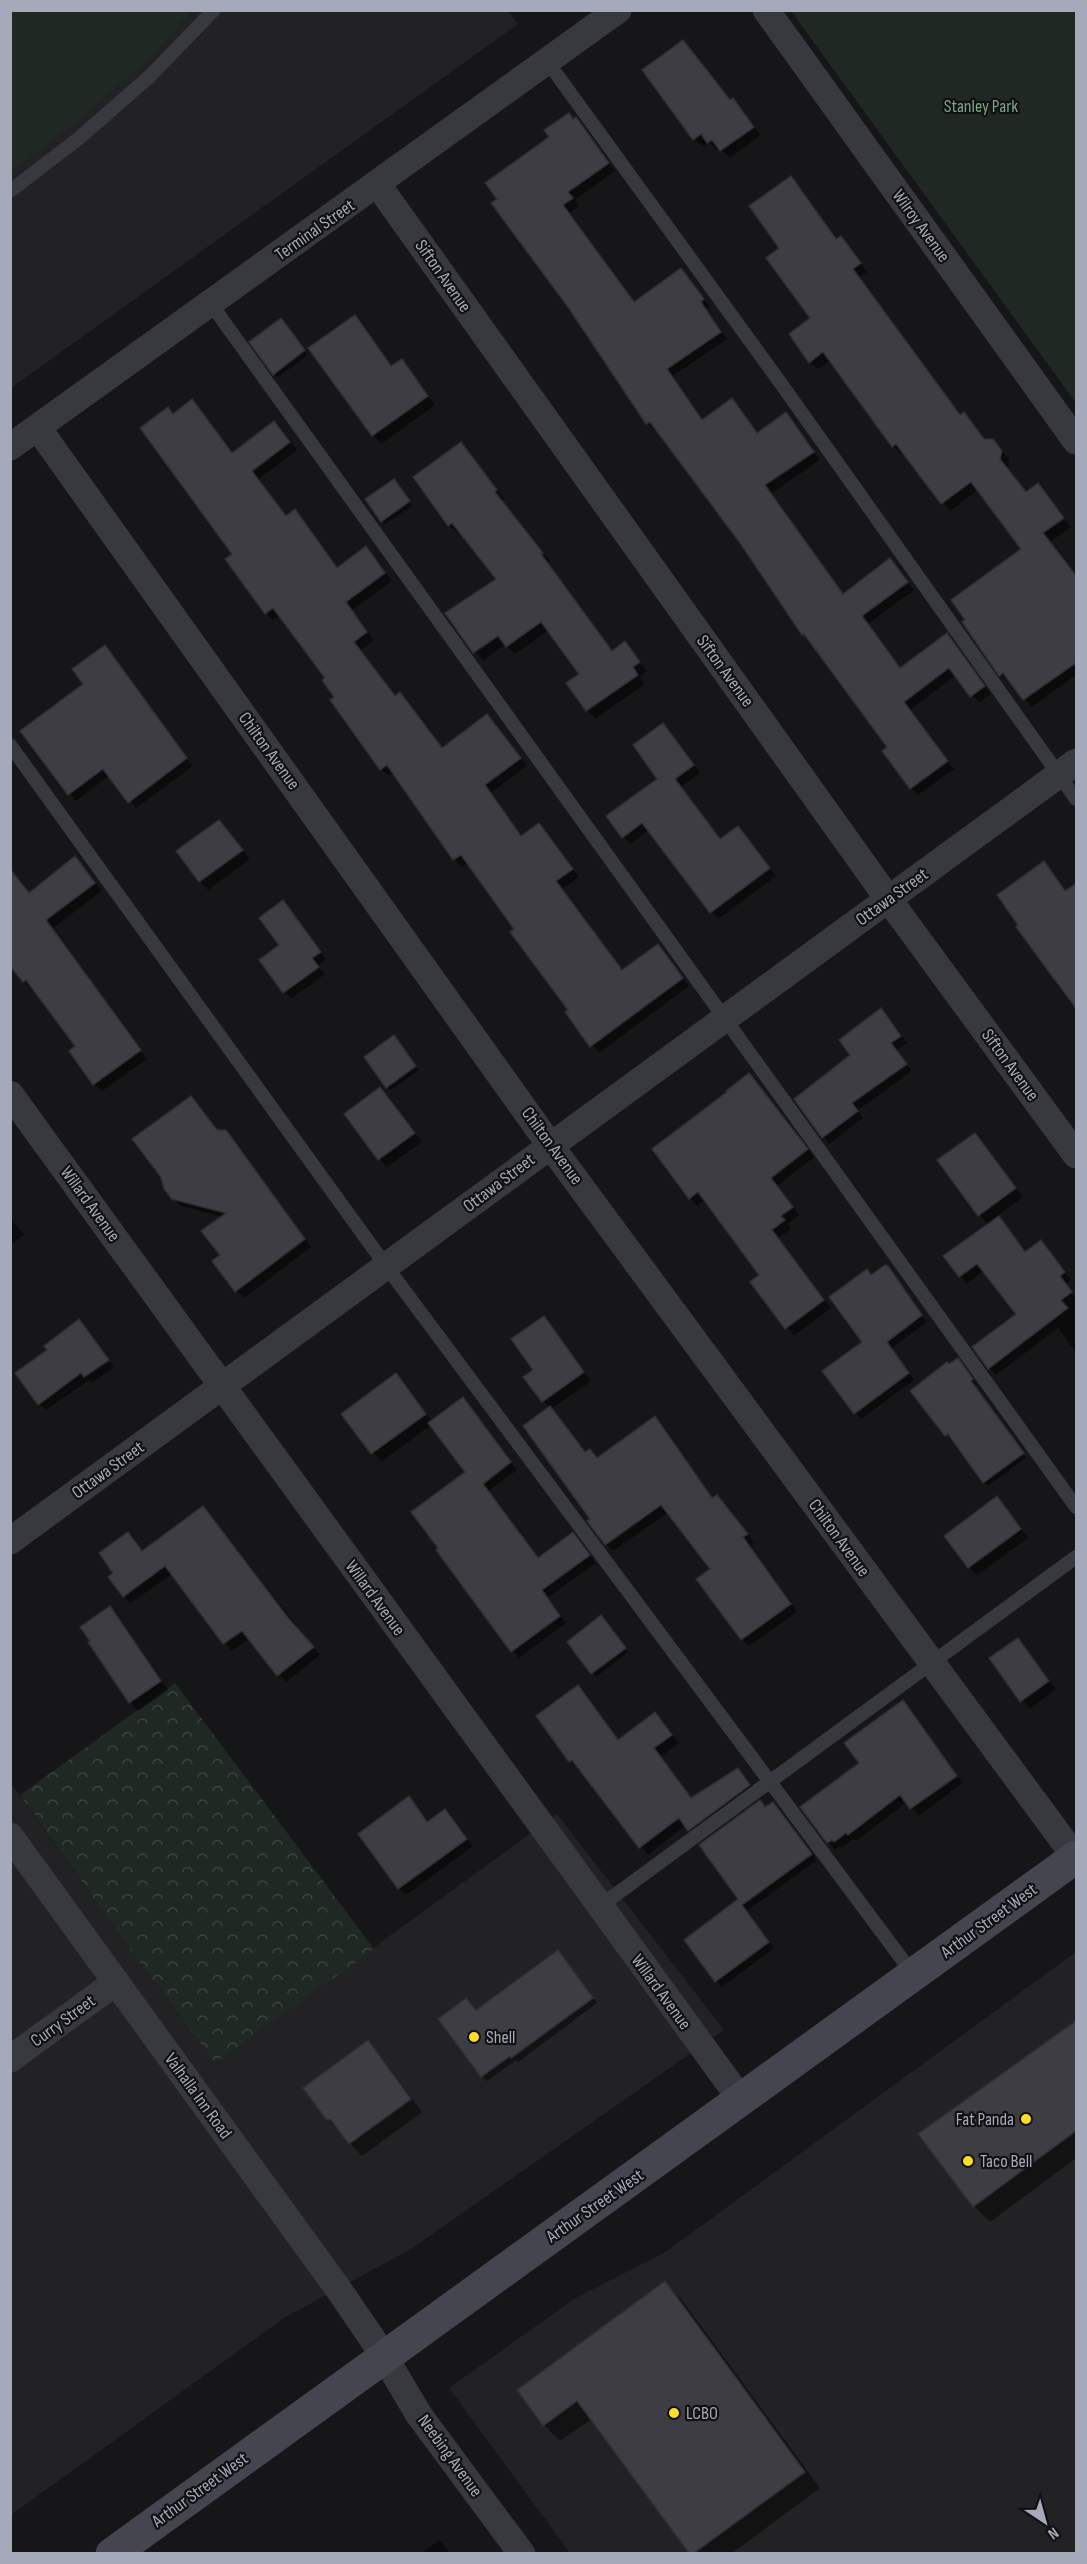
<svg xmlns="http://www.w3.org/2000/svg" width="1087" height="2564" viewBox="0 0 1087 2564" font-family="'Sofia Sans Condensed',sans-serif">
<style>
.built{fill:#222225}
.green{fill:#1f2822}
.forest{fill:url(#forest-crowns)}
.shadow{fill:#0007}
.building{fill:#3d3d43;stroke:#302f34;stroke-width:1.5}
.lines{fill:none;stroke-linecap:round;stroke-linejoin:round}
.service{stroke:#38383f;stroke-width:14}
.minor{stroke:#38383f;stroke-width:27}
.secondary{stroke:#44454e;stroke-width:33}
.poi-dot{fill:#ffdd27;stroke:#111113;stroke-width:2}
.labels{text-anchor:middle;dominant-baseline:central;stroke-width:4.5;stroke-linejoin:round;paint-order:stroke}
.park-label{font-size:18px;fill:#7ba686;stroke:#111113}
.street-label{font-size:18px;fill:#a6a9b9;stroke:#111113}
.poi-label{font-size:18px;fill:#a6a9b9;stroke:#111113;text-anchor:start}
</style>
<defs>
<pattern id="forest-crowns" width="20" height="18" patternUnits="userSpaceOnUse" patternTransform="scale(1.5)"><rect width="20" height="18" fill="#1f2822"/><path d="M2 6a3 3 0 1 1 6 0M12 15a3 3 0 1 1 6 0" fill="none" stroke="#3d4440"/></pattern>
</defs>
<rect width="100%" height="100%" fill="#161618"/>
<g class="built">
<polygon points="11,11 508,11 518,24 11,388"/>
<polygon points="10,1782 124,1941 215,2063 557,1814 724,2030 411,2249 284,2318 11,2515"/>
<polygon points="1076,1952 1076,2553 570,2553 449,2388 577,2297 664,2253"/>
</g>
<g class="green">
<polygon points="11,10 191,10 191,11 153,54 84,115 11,173"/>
<polygon points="791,11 1076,11 1076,403"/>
</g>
<polygon class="forest" points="175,1683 374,1949 215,2063 124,1941 20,1795"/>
<g class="shadow">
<polygon points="691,51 731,101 733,100 741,108 761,135 730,158 720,148 717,150 709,142 703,147 694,139"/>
<polygon points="574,120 583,127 615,171 575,200 579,206 570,213 635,303 681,270 710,307 707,310 727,339 673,376 703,421 732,400 758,434 786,414 820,460 772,493 844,595 890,560 914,590 868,624 901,669 947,635 991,694 979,703 956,675 910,710 954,769 918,795 911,788 889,748 803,634 741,542 657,429 655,431 647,423 625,387 493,203"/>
<polygon points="791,178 838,240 840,238 848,245 867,272 859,277 961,416 964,414 985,440 993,441 1001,449 1009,460 1008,468 1027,493 1038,485 1071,527 1050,542 1076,576 1076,675 1032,707 1011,681 1008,682 1001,675 1023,549 979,489 950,511 904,452 901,454 893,446 831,360 818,369 810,362 812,319 782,248"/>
<polygon points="354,317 393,367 401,361 435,405 381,444 373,435"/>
<polygon points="284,324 308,355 278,377 274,374"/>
<polygon points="192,401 233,454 274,423 282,430 297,450 259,479 287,517 294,511 302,518 338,569 366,548 392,581 352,610 374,640 361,650 396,698 400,694 407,702 443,749 494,724 527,766 491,793 522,837 539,825 546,832 579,877 563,889 623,971 658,946 689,986 599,1053 567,1012 570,1010 468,862 462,867 454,859 394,773 389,776 381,769 332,701 336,697 327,678 280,615 273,620 266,613 234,554 174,415"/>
<polygon points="461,444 504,499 501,501 550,561 548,563 613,652 625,643 647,671 640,676 645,684 595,719 568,683 581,674 549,630 515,654 505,644 483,661 447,614 498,580 460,531 457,533 449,525"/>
<polygon points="397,485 412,506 385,524 382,521"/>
<polygon points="105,647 193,766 136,808 110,775 76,801 22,732 86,684"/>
<polygon points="669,732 700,773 681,787 721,841 738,828 776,876 718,919 649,830 630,844 623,837 659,779"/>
<polygon points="227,830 250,859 208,890 200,881"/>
<polygon points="75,858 102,891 53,928 147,1059 102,1091 94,1084 77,1047 34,987 31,989 24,981 10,964 10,869 30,894"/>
<polygon points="1044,863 1067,892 1076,898 1076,1011 1053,980 1055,978"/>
<polygon points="283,902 326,959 318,966 325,974 291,999 261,960 282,946"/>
<polygon points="881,1010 907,1043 896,1050 912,1071 858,1110 863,1118 829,1144 796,1099 852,1055"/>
<polygon points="397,1041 419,1070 391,1090 387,1087"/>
<polygon points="756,1082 814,1157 777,1186 799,1215 788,1224 791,1229 778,1238 831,1308 794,1336 752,1282 761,1275 705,1200 697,1206 654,1150 729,1093"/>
<polygon points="380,1089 422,1142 387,1167 379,1159"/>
<polygon points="191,1098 218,1132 233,1139 311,1247 244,1298 237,1291 222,1256 223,1217 181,1206 173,1198"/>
<polygon points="975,1135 1023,1197 997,1216 1026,1253 1048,1249 1071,1280 1066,1284 1076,1298 1076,1352 1058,1328 996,1375 989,1368 1018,1314 984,1271 967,1284 945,1257 989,1225 979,1215"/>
<polygon points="10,1217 24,1235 10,1245"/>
<polygon points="887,1267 927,1322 892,1348 914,1380 861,1419 855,1413 872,1276"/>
<polygon points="544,1318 591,1381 551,1409 586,1453 598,1459 655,1418 714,1499 717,1497 725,1504 754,1542 750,1545 797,1612 749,1646 742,1639 712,1569 669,1512 613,1551 606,1544 592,1519 550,1408 543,1401 535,1370"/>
<polygon points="86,1328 114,1367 92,1383 89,1380 46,1410 39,1404"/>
<polygon points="961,1363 976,1384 973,1386 1026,1458 988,1486 913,1391"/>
<polygon points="396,1375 432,1421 469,1406 517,1470 488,1491 539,1559 580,1541 596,1563 547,1598 566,1623 519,1658 438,1550 467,1473 431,1425 381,1462 344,1414"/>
<polygon points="997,1498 1028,1538 977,1575 969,1567"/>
<polygon points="203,1508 320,1655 286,1682 250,1638 232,1651 173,1573 131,1603 124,1596 115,1573 128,1534 143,1552"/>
<polygon points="110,1608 118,1617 168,1690 138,1711 130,1702 90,1643"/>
<polygon points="605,1621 628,1652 596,1677 569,1642"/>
<polygon points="1017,1640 1056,1689 1030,1709 991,1659"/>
<polygon points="578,1687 619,1741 655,1714 679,1743 660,1757 692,1799 738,1770 757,1793 697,1837 686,1825 648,1855 580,1767 578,1768 571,1762 579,1757"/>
<polygon points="903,1702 963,1783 919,1816 907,1802 856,1841 853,1839 842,1848 840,1846 835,1850 828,1842"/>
<polygon points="409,1798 429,1823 445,1811 473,1846 406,1895 399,1888"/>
<polygon points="760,1802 767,1808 773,1804 779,1809 817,1860 747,1911 774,1948 722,1987 716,1981 740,1899"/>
<polygon points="563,1957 597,2003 518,2062 516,2060 487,2081 482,2076 476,2012"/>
<polygon points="1076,2022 1076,2158 990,2222 974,2206 920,2134"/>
<polygon points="368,2042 380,2055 422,2112 362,2156 327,2118"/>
<polygon points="665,2283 681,2299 820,2488 731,2554 690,2554 592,2419 560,2441 544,2425"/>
<polygon points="439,2540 451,2554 421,2554"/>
</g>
<g class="building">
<polygon points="683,40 730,100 733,98 754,127 720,151 712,140 707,143 701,134 693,140 642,70"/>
<polygon points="569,113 573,119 576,117 609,163 568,192 573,198 563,205 634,302 681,268 704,299 701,302 721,332 667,369 702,420 732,398 757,433 786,412 814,452 765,485 843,594 890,558 908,582 862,616 900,668 947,633 985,686 970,697 949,668 904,702 948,761 910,789 882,751 887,747 804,634 802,635 740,543 650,422 646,424 568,307 491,203 497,199 485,183 549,137 544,130"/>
<polygon points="791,176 836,239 841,236 861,263 853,269 960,415 964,412 984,439 993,439 1002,451 1000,459 1026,492 1038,483 1064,518 1043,533 1077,577 1077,662 1023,700 1003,673 999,676 962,622 965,620 951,600 1021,549 971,482 941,504 896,444 892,447 823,352 809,363 789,334 810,318 766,258 779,248 749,206"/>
<polygon points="355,315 391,366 402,359 428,396 372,436 308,348"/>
<polygon points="281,318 305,350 273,375 249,342"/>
<polygon points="192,399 232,453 274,421 290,442 252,471 286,516 295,509 337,568 366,546 385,573 346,602 367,632 354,642 395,696 400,692 442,748 487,714 521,758 485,785 521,836 539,823 573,869 556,881 622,970 658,944 683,978 590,1047 565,1012 568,1010 510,932 514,929 461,855 453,860 387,765 380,770 330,700 334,697 322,680 325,678 273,608 265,614 225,559 232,554 140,428 168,407 173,414"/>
<polygon points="461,442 497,490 495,492 543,553 541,554 612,651 625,641 640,662 633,667 638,675 586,711 566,683 579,674 541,622 506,647 498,636 473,653 445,613 496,579 452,523 448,526 413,477"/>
<polygon points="394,479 410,501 381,522 365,499"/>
<polygon points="105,645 187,758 128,803 103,769 68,795 20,731 83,684 72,669"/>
<polygon points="663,723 694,765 675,779 720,839 738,826 770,868 710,913 642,823 622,838 606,816 657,779 633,745"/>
<polygon points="219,820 243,850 199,882 176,851"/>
<polygon points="75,856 95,883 46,920 141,1050 93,1085 69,1051 75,1046 26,980 23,982 10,966 10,869 29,893"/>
<polygon points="1044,861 1065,891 1077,883 1077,1010 1016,927 1018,925 997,895"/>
<polygon points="283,900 321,952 312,958 319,967 283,993 259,960 279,945 259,918"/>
<polygon points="881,1008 901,1036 891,1043 907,1064 852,1103 858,1111 822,1138 794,1099 850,1055 839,1040"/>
<polygon points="394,1035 416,1066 386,1088 364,1057"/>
<polygon points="749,1073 808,1149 771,1178 793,1207 781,1216 785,1220 772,1230 824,1300 785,1329 750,1282 759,1275 698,1192 689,1199 652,1149 727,1092 726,1091"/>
<polygon points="380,1087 415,1133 378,1160 344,1114"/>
<polygon points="191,1096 217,1130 226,1130 305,1239 235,1292 212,1261 220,1255 201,1231 226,1213 172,1199 164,1189 161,1177 132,1139"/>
<polygon points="975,1133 1016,1188 978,1216 937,1160"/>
<polygon points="999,1216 1025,1252 1041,1240 1065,1272 1060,1276 1072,1292 1061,1300 1068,1308 988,1369 972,1347 1016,1314 977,1264 959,1277 943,1256"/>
<polygon points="885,1265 888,1266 922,1315 887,1342 909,1373 854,1414 822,1371 862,1342 829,1297 867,1269 871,1275"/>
<polygon points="544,1316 584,1372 542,1402 523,1377 533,1370 511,1339"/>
<polygon points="79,1319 109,1360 84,1377 81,1373 38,1405 15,1373 47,1350 44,1346"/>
<polygon points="958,1358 973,1379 971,1381 1024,1453 983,1483 948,1434 945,1436 910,1391 947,1362 949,1364"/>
<polygon points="396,1373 426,1414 371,1454 341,1414"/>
<polygon points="463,1397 511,1462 483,1484 538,1558 573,1532 590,1555 542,1590 560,1616 511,1652 436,1550 438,1548 411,1512 465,1472 428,1423"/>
<polygon points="550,1406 585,1452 590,1449 597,1458 655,1416 712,1498 717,1495 748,1534 743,1537 791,1604 741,1640 696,1579 710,1569 661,1505 605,1545 587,1521 590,1519 523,1426"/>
<polygon points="997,1496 1021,1529 968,1568 944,1536"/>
<polygon points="203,1506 289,1619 314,1647 277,1676 242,1631 223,1644 165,1566 123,1597 108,1577 113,1573 99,1553 128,1532 142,1551"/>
<polygon points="110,1606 161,1681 129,1703 88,1642 90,1641 80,1627"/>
<polygon points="601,1615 626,1648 591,1674 567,1642"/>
<polygon points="1018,1638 1049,1681 1020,1702 989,1658"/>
<polygon points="578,1685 618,1740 655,1712 672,1735 654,1748 691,1798 738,1768 750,1785 688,1831 679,1818 639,1848 572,1760 569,1762 536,1716"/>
<polygon points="903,1700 957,1776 910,1809 900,1795 848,1835 846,1833 834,1842 832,1840 827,1843 800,1807 859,1763 844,1743"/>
<polygon points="409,1796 427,1822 445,1809 467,1839 398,1889 358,1834"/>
<polygon points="760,1800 765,1807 773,1802 812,1854 742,1905 769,1942 715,1982 684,1940 738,1899 699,1845"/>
<polygon points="558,1950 593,1998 511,2058 510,2056 481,2077 438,2019 466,1998 476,2010"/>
<polygon points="1077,2020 1077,2130 973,2207 918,2134"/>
<polygon points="368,2040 411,2099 349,2144 331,2120 326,2119 303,2088"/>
<polygon points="665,2281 805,2472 694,2553 689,2553 577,2401 543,2426 517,2390"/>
</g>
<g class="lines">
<g class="service">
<polyline points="547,61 782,385 1076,799"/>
<polyline points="10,191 78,139 149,77 214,10"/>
<polyline points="211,304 1076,1507"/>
<polyline points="10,745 386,1266 913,1974"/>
<polyline points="599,1907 1076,1557"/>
</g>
<g class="minor">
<polyline points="766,10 1076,441"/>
<polyline points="378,185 889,900 1076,1155"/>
<polyline points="38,428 550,1145 1076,1858"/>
<polyline points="10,447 618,10"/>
<polyline points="10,1094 742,2101"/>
<polyline points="10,1541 1076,762"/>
<polyline points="10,1836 339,2290 384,2356 419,2415 522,2554"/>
<polyline points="10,2059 116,1982"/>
</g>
<polyline class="secondary" points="112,2554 1076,1857"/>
</g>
<g class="poi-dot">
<circle cx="474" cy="2037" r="6"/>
<circle cx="1026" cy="2119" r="6"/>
<circle cx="968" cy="2161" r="6"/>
<circle cx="674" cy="2413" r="6"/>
</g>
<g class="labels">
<g class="park-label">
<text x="981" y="106">Stanley Park</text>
</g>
<g class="street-label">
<text transform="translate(921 226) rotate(54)">Wilroy Avenue</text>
<text transform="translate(315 230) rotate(-35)">Terminal Street</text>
<text transform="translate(443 276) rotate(55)">Sifton Avenue</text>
<text transform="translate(725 671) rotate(54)">Sifton Avenue</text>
<text transform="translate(269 751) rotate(54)">Chilton Avenue</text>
<text transform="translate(892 897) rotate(-36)">Ottawa Street</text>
<text transform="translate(1010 1065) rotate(54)">Sifton Avenue</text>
<text transform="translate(552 1146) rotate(54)">Chilton Avenue</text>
<text transform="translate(499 1183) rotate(-37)">Ottawa Street</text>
<text transform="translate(90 1204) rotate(54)">Willard Avenue</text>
<text transform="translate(108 1470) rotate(-36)">Ottawa Street</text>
<text transform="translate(839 1538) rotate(54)">Chilton Avenue</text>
<text transform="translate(375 1598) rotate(54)">Willard Avenue</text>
<text transform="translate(989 1921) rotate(-36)">Arthur Street West</text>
<text transform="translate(661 1992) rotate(54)">Willard Avenue</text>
<text transform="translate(63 2021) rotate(-36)">Curry Street</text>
<text transform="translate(198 2096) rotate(54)">Valhalla Inn Road</text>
<text transform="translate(595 2206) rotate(-35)">Arthur Street West</text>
<text transform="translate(450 2456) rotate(54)">Neebing Avenue</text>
<text transform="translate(200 2490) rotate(-36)">Arthur Street West</text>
</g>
<g class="poi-label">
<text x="486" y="2037">Shell</text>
<text x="1014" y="2119" text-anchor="end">Fat Panda</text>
<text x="980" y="2161">Taco Bell</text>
<text x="686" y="2413">LCBO</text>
</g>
</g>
<rect width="1087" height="2564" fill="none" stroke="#a6a9b9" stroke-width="24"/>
<g transform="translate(1045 2522) rotate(144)" stroke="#111113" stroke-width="4.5" paint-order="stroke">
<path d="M0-4.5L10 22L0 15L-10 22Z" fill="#a6a9b9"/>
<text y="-9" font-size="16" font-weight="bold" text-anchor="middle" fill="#a6a9b9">N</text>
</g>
</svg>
